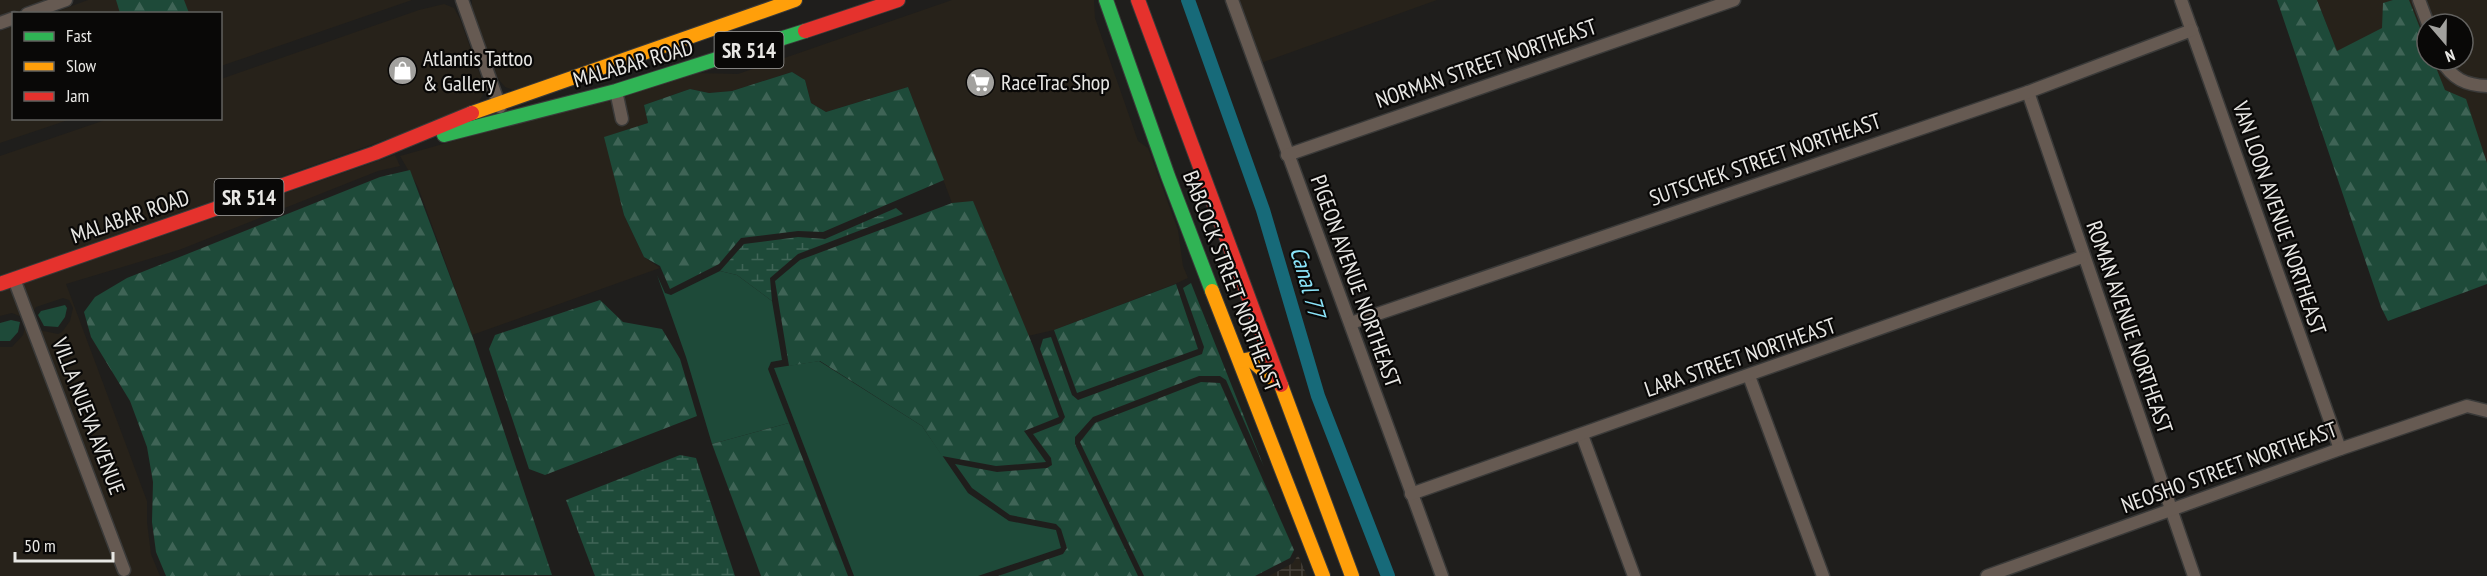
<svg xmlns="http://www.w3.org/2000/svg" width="2487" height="576" viewBox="0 0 2487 576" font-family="'PT Sans Narrow',sans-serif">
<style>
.built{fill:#27221a;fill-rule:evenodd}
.industrial{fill:url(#industrial-grid)}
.green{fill:#1e4a39}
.forest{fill:url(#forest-firs)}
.wetland{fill:url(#wetland-marsh)}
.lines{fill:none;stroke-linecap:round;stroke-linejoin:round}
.canal{stroke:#176a79;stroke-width:14}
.street-casing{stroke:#3a3a39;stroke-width:15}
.fast-casing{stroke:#3a3a39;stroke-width:16}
.slow-casing{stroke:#3a3a39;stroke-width:16}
.jam-casing{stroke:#3a3a39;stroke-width:16}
.street{stroke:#665a52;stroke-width:12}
.fast{stroke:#30b455;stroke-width:14}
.slow{stroke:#ff9f0a;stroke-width:14}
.jam{stroke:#e5322d;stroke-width:14}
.labels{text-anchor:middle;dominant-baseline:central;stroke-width:4.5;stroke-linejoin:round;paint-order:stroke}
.shield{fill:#090807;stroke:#a5a4a2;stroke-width:1.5}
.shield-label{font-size:21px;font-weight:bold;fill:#e8e7e4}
.poi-label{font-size:22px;fill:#e8e7e4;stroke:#090807;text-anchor:start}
.street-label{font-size:22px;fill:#e8e7e4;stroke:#090807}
.water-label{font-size:24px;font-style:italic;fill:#8be4f9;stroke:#090807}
</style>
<defs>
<pattern id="industrial-grid" width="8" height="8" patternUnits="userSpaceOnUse" patternTransform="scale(1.5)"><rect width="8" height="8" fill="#27221a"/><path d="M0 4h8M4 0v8" fill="none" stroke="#46423b"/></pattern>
<pattern id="forest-firs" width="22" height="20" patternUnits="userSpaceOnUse" patternTransform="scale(1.5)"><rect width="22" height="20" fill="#1e4a39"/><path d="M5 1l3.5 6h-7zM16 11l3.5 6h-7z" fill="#3f6456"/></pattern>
<pattern id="wetland-marsh" width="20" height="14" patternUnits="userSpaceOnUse" patternTransform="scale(1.5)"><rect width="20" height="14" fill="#1e4a39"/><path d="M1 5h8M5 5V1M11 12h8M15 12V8" fill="none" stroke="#3f6456"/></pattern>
</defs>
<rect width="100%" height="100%" fill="#1f1e1c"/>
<g class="built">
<polygon points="0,0 53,0 0,18"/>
<polygon points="88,0 412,0 221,66 220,14 50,14"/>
<polygon points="472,0 779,0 519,92 505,87 495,75 472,7"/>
<polygon points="952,0 1094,0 1095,18 1138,141 1148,148 1178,230 1183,266 1188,278 1175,284 1054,330 1028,336 973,202 952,203 908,87 826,112 811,103 805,80 792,72 732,91 709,93 690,89 644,105 648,123 605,137 624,215 644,257 660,268 472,335 418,187 400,156 698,73 738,74"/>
<polygon points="1238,0 1437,0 1261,63"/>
<path d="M2317 0H2487V242L2337 51ZM2427 24H2463V60H2427Z"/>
<polygon points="444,4 454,8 460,19 482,80 484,93 475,108 0,276 0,156 108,119 220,118 221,79 419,10"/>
<polygon points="13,26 14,118 71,119 0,143 0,31"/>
<path d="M395 155 400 166 378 171 179 250 66 284 147 501V522L151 554 160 576H0V347H12L23 335 26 323 22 317 12 313 0 316V292ZM63 298 69 300 73 308 70 321 62 332 58 334 39 330 32 314 36 307Z"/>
</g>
<polygon class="industrial" points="1298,555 1307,576 1269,576 1293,563"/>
<g class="green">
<polygon points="720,271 737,275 772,301 782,360 771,362 768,369 789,423 712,444 686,357 657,275 665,293 671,295"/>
<polygon points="65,305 67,308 65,317 58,327 44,326 38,315 41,311"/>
<polygon points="11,320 20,322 18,332 10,341 0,341 0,323"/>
<polygon points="819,361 922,426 968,493 1009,521 1056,530 1061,548 978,576 854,576 774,368"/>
</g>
<g class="forest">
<polygon points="116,0 184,0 189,13 120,13"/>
<polygon points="2277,0 2317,0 2337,51 2382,28 2383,3 2393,0 2409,0 2427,46 2427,60 2433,60 2445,90 2466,99 2487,163 2487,284 2388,321 2381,307"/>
<polygon points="792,72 805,80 811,103 826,112 908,87 944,180 823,232 798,231 741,238 719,264 670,289 660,266 644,257 624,215 604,137 648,123 644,105 690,89 709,93 732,91"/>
<polygon points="410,170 472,335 552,575 166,576 156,552 152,522 153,482 147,447 130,401 91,337 84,312 95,297 127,278 380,177"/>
<polygon points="973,201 1033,346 1059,417 1024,431 1046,462 996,466 942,456 922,426 820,361 789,366 775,281 800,260 952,203"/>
<polygon points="1191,283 1264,467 1226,380 1220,376 1199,376 1093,417 1075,437 1075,444 1138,576 998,576 1063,554 1067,548 1061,529 1056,524 1010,515 972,488 955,464 997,472 1047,468 1052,465 1051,458 1033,434 1061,423 1065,417 1040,349 1043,339 1051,337 1072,395 1078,400 1202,354 1204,347 1183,288"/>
<polygon points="1176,284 1198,349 1077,393 1054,330"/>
<polygon points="600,300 623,322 662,329 680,359 697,416 545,475 529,469 489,349 495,335"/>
<polygon points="1201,382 1220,383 1294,550 1290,558 1255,576 1144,576 1080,442 1095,423"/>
<polygon points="789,423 848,576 761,576 712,444"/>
</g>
<g class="wetland">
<polygon points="896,208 903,214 798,254 770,278 772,301 737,275 720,271 744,244 798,237 825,239"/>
<polygon points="680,455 696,458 735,576 595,576 566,500"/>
</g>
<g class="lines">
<polyline class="canal" points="1188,0 1263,210 1318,396 1388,576"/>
<defs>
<g id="street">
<polyline points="462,0 500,107"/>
<polyline points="1232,0 1442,576"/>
<polyline points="2181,0 2340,449"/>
<polyline points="2419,0 2428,24"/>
<polyline points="27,14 66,0"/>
<polyline points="0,23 14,18"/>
<path d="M2441 60C2453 79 2465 85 2487 86"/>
<polyline points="616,91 622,119"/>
<polyline points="2028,92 2194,576"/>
<polyline points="1287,155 1734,0"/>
<polyline points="14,279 124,570"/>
<polyline points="1351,323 2028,92 2192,30"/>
<polyline points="1749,376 1823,576"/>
<polyline points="1582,435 1634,576"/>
<polyline points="1411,494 2082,257"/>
<polyline points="1987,576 2340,449 2467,406 2487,411"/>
</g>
<g id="fast">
<polyline points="1106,0 1168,176 1212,291"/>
<polyline points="444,135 616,91 805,31"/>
</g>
<g id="slow">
<polyline points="472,113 795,0"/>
<polyline points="1212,291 1323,576"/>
<polyline points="1240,361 1250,359 1275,381"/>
<polyline points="1281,385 1352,576"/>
</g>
<g id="jam">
<polyline points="1138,0 1281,385"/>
<polyline points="805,31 898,0"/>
<polyline points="0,284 375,153 472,113"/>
</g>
</defs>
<use href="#street" class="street-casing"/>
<use href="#fast" class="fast-casing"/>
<use href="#slow" class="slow-casing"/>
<use href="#jam" class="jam-casing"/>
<use href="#street" class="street"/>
<use href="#fast" class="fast"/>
<use href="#slow" class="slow"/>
<use href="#jam" class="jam"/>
</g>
<defs>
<symbol id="shop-disc" viewBox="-11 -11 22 22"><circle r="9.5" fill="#a2a19e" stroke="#090807"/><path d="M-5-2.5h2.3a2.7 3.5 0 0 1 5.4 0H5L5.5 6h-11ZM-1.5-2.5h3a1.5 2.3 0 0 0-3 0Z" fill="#fff"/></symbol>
<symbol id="supermarket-disc" viewBox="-11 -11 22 22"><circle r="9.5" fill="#a2a19e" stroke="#090807"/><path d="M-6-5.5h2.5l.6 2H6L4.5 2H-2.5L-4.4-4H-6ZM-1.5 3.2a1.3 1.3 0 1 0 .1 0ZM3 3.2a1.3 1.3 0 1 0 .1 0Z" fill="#fff"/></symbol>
</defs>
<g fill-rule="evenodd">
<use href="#shop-disc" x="386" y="54" width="33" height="33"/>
<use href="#supermarket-disc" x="964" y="66" width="33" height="33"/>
</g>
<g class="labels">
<g class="shield">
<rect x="714.5" y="32" width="69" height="36" rx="4.5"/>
<rect x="214.5" y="179" width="69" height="36" rx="4.5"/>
</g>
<g class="shield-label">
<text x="749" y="50">SR 514</text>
<text x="249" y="197">SR 514</text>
</g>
<g class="poi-label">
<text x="423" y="58">Atlantis Tattoo<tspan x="423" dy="25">&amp; Gallery</tspan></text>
<text x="1001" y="82">RaceTrac Shop</text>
</g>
<g class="street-label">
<text transform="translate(633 63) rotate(-16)">MALABAR ROAD</text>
<text transform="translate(1486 63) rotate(-19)">NORMAN STREET NORTHEAST</text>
<text transform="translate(1765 159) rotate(-19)">SUTSCHEK STREET NORTHEAST</text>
<text transform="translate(130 216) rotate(-19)">MALABAR ROAD</text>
<text transform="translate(2280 218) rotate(71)">VAN LOON AVENUE NORTHEAST</text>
<text transform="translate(1232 281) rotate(69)">BABCOCK STREET NORTHEAST</text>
<text transform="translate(1356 281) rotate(70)">PIGEON AVENUE NORTHEAST</text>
<text transform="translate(2130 327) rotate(71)">ROMAN AVENUE NORTHEAST</text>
<text transform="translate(1740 357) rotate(-19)">LARA STREET NORTHEAST</text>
<text transform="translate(89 416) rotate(69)">VILLA NUEVA AVENUE</text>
<text transform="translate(2229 467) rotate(-20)">NEOSHO STREET NORTHEAST</text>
</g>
<g class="water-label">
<text transform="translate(1308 282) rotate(74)">Canal 77</text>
</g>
</g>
<rect x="12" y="12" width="210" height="108" fill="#090807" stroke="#62615f" stroke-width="1.5"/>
<rect x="24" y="32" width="30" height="9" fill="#30b455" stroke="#62615f" stroke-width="1.5"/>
<text x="66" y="42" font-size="18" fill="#e8e7e4">Fast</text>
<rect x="24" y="62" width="30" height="9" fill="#ff9f0a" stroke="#62615f" stroke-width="1.5"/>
<text x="66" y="72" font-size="18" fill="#e8e7e4">Slow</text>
<rect x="24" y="92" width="30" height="9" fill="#e5322d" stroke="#62615f" stroke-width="1.5"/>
<text x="66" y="102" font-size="18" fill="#e8e7e4">Jam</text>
<g transform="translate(2445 42) rotate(160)"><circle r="28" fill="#090807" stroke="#62615f" stroke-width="1.5"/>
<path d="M0-4.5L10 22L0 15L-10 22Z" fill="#a2a19e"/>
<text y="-9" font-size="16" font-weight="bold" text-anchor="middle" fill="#e8e7e4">N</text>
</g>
<path d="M15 552v9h98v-9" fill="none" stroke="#e8e7e4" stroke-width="3"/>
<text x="24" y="552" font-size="18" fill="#e8e7e4" stroke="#090807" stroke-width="4.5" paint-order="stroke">50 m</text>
</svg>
